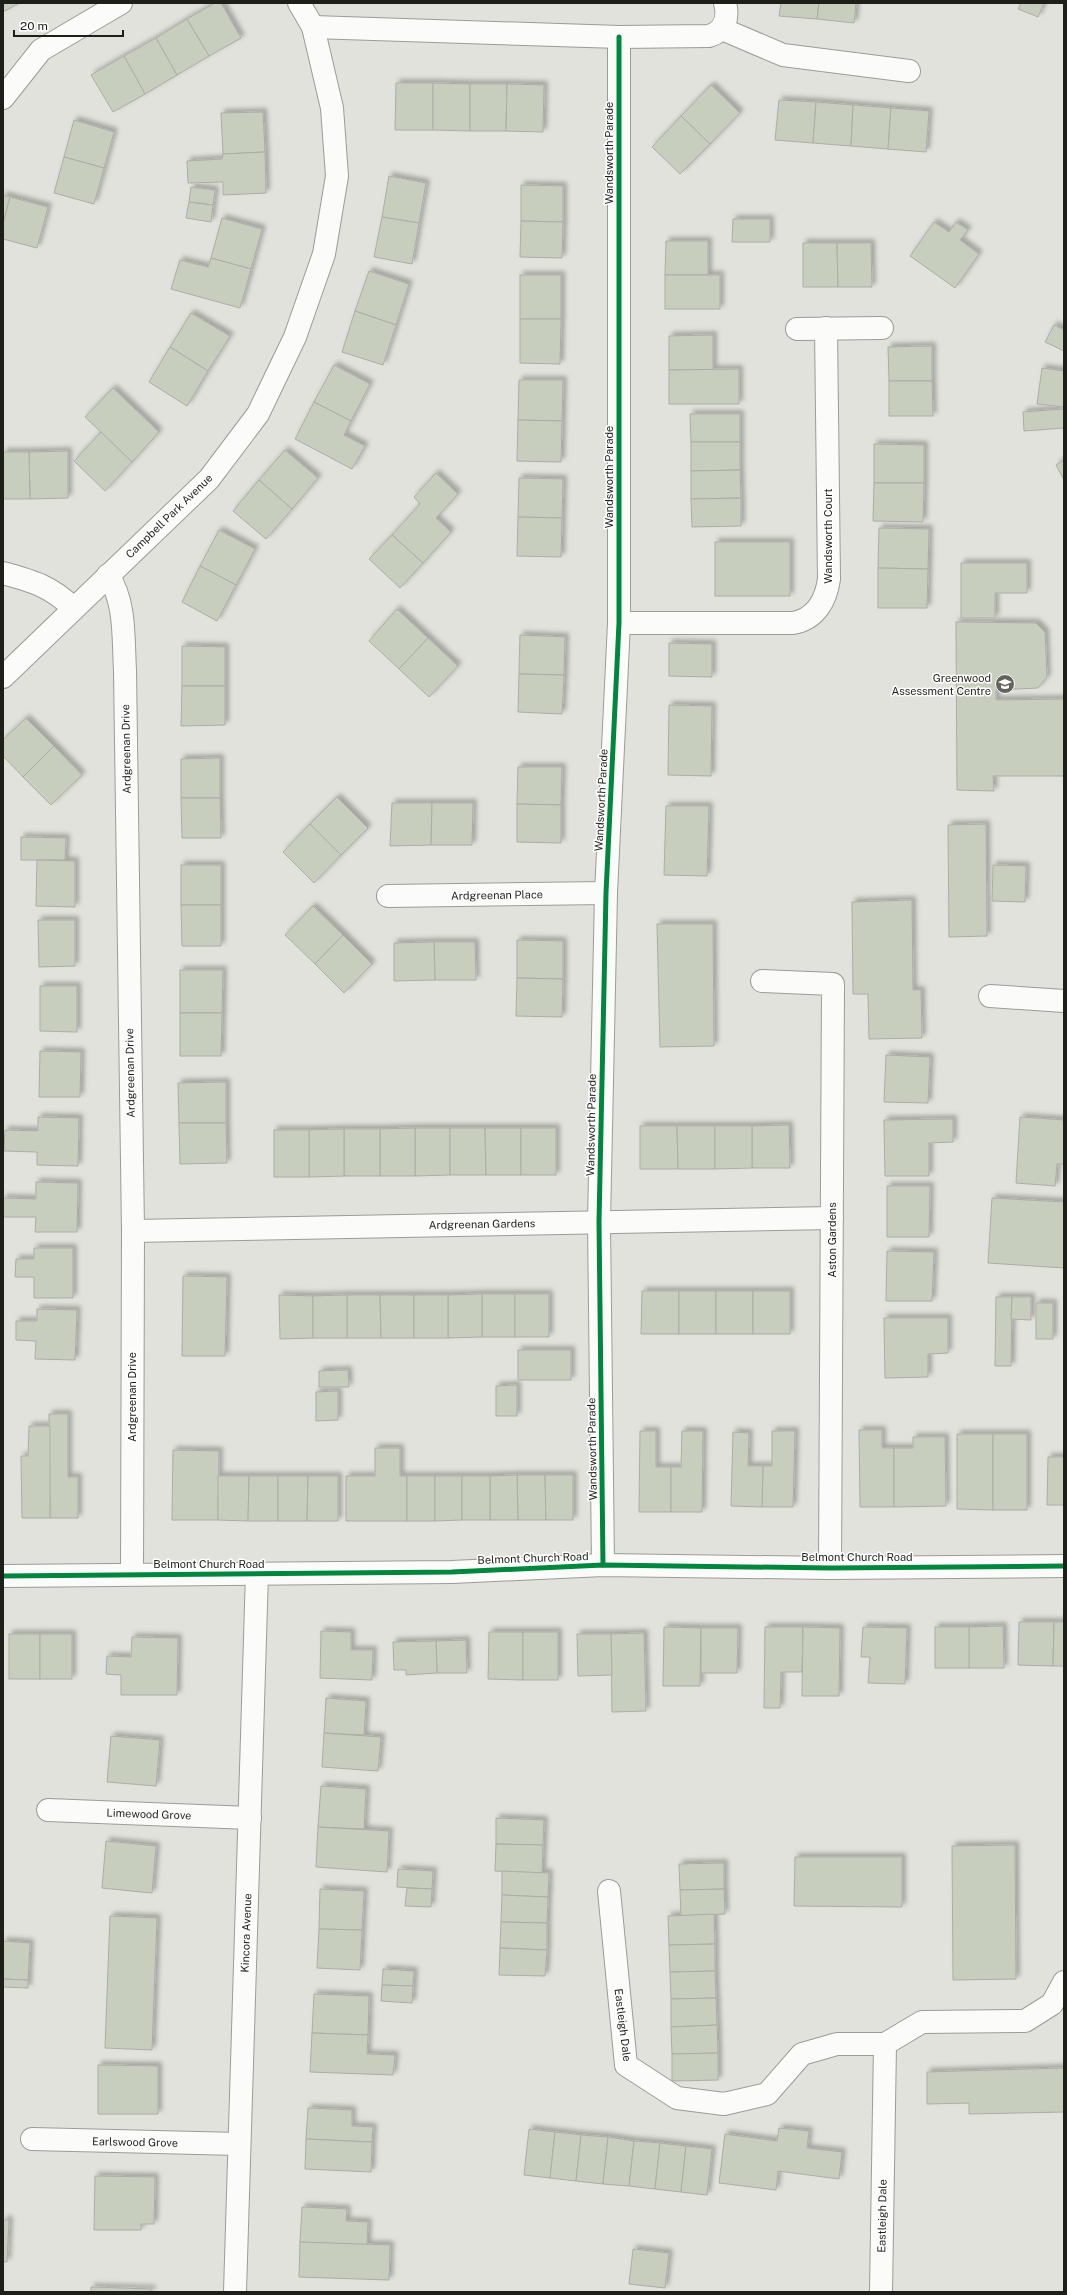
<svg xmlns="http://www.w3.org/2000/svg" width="1067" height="2295" viewBox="0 0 1067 2295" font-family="'Public Sans',sans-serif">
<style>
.building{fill:#c8cebe;stroke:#acada8;filter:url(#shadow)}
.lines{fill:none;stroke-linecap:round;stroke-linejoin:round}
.minor-casing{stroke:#9c9c97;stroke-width:24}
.minor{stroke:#fbfbfa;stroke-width:22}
.cycleway-casing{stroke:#fff;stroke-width:8}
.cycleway{stroke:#00873e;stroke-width:5}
.labels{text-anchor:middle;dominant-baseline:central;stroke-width:3;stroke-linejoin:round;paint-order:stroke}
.street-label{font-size:11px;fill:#1f1f1a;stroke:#fff}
.poi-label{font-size:11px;fill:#1f1f1a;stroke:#fff;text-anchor:end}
</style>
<defs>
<filter id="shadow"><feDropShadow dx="3.5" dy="-3.5" stdDeviation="2" flood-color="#0004"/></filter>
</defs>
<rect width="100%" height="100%" fill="#e2e2dc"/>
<g class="building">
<polygon points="3,3 19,3 3,12"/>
<polygon points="215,3 221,3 241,38 209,56 187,19"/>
<polygon points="781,3 819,3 817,19 779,16"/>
<polygon points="819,3 856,3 854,23 817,19"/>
<polygon points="1021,3 1044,3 1038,17 1018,9"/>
<polygon points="187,19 209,56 177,75 156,38"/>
<polygon points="156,38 177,75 145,94 124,56"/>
<polygon points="124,56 145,94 113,112 91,75"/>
<polygon points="396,83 433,83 433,130 395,130"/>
<polygon points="433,83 470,84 470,131 433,130"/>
<polygon points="470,84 507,84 506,131 470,131"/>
<polygon points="507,84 544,85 543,132 506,131"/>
<polygon points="711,85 740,113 710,144 681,116"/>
<polygon points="779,100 816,102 813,143 775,140"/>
<polygon points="816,102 853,105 851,146 813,143"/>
<polygon points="853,105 891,108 888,149 851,146"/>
<polygon points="891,108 929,111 926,152 888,149"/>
<polygon points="263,112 265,152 223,154 221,113"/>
<polygon points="681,116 710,144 680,174 652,147"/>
<polygon points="74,120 114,132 104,168 64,157"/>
<polygon points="265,152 266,193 223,195 223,182 188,183 187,161 222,159 223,154"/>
<polygon points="64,157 104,168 94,204 54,193"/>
<polygon points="389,176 426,183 419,223 382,217"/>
<polygon points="521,185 563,186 563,222 521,221"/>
<polygon points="191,187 215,190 213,205 189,202"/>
<polygon points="3,195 10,197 3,224"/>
<polygon points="10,197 48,207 37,248 3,239 3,224"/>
<polygon points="189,202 213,205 211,222 186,218"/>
<polygon points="382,217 419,223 412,264 374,257"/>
<polygon points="222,218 262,229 251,269 211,258"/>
<polygon points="733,219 770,219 770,242 732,242"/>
<polygon points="521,221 563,222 562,258 520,257"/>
<polygon points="934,222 949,232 956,222 968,230 960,240 979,254 955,288 910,256"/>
<polygon points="666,241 708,241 708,275 665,275"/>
<polygon points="803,243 837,243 838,287 803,287"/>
<polygon points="837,243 871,243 872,287 838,287"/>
<polygon points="211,258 251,269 240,308 171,289 180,260 208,267"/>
<polygon points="369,271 409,284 396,325 355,311"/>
<rect x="520" y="275" width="41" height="44"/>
<rect x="665" y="275" width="55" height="34"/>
<polygon points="355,311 396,325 383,365 342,352"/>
<polygon points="191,313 230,336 208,371 170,347"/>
<polygon points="520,319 561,319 560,364 520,363"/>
<polygon points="1054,325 1064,330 1064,351 1045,342"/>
<polygon points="713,335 713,370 669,370 669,336"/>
<polygon points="932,346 932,381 889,381 888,347"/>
<polygon points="170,347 208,371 187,406 149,382"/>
<polygon points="334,365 370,384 351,421 314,402"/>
<polygon points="1042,368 1064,371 1064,407 1037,404"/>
<polygon points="739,369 739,404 669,404 669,370"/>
<polygon points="519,380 563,380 562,421 518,420"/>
<polygon points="889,381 932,381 933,416 889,416"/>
<polygon points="113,388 159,432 132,462 85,417"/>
<polygon points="314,402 351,421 344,435 365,446 352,469 295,439"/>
<polygon points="1064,409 1064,428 1024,431 1023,412"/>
<polygon points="690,414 740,414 740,442 691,442"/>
<polygon points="518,420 562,421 561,462 517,461"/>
<polygon points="101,432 132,462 105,491 74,461"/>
<polygon points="691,442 740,442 740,470 691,471"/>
<polygon points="874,444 924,445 924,483 874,483"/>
<polygon points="285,450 318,478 292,509 259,480"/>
<polygon points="68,451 68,498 30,499 29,452"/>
<polygon points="3,452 29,452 30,499 3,499"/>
<polygon points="1064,460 1064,480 1056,465"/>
<polygon points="740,470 741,498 691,499 691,471"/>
<polygon points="436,473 458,494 436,518 451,532 423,563 392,535 420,504 414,497"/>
<polygon points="519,478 563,479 562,518 518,517"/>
<polygon points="259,480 292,509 266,539 233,511"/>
<polygon points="874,483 924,483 923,522 873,521"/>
<polygon points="741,498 741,526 692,527 691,499"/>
<polygon points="518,517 562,518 561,557 517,556"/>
<polygon points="879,528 929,529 928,569 878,568"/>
<polygon points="219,530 255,549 236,585 200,566"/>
<polygon points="392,535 423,563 400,588 369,559"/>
<rect x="715" y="542" width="75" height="54"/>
<polygon points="961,563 1027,563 1027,593 995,593 995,618 961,618"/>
<polygon points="200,566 236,585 217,621 182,602"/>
<polygon points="878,568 928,569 927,608 878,608"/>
<polygon points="397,609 428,638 399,669 369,641"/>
<polygon points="956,622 1036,623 1045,632 1047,677 1038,688 996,690 996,700 1064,699 1064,776 993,776 994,791 957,790"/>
<polygon points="520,635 565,637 564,675 519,674"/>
<polygon points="428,638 458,666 429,697 399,669"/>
<polygon points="669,643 712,644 712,677 669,676"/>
<polygon points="182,646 225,647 225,686 182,686"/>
<polygon points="519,674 564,675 562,714 518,712"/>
<polygon points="182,686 225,686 225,725 181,726"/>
<polygon points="669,705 712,706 711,776 668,775"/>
<polygon points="26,718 54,746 23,777 3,756 3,740"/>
<polygon points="54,746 82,775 51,805 23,777"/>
<polygon points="220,758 220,798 181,798 181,759"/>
<polygon points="518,767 562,767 561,805 517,804"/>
<polygon points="337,797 368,828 341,855 310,824"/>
<polygon points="181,798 220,798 221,838 182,838"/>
<polygon points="392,803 432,803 431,845 390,846"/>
<polygon points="432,803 473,803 472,845 431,845"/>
<polygon points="517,804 561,805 561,843 517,842"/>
<polygon points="666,806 709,806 707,876 664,875"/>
<polygon points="310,824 341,855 314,883 283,852"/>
<polygon points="986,824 987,936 949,937 948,825"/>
<polygon points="21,837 66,838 65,860 21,860"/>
<polygon points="37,860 75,861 75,907 36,906"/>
<rect x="181" y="865" width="40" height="40"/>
<polygon points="993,865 1026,866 1025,902 992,901"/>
<polygon points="912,900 913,990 921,990 922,1038 869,1039 868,994 853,994 852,902"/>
<polygon points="181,905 221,905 221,946 182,946"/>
<polygon points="313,906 343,935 315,964 285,935"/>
<polygon points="38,920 75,920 75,966 39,967"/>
<polygon points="657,924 713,924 714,1046 660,1047"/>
<polygon points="343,935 372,964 344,993 315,964"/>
<polygon points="517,940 563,941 563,979 517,978"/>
<polygon points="434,942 475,942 476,980 435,980"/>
<polygon points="434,942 435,980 394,981 394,943"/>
<polygon points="180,970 223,970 222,1013 180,1013"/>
<polygon points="517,978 563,979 562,1017 516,1016"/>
<polygon points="40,986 77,986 77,1032 40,1031"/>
<polygon points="180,1013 222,1013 221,1056 180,1056"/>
<polygon points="40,1051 81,1052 80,1097 39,1097"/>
<polygon points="886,1055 930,1057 928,1103 884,1102"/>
<polygon points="226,1082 226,1123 179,1123 178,1083"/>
<polygon points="38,1117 79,1118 78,1166 37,1165 37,1152 4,1151 5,1130 38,1131"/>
<polygon points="1020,1117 1064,1120 1064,1164 1057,1164 1055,1186 1016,1183"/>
<polygon points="953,1119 953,1142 929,1143 929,1176 885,1176 884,1120"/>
<polygon points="179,1123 226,1123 227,1163 180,1164"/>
<polygon points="789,1125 790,1168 752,1168 752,1126"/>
<polygon points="640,1126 677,1126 678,1169 640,1169"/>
<polygon points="677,1126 715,1126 715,1169 678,1169"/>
<polygon points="715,1126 752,1126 752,1168 715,1169"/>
<polygon points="415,1128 450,1128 450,1175 415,1176"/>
<polygon points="415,1128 415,1176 380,1176 380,1129"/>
<polygon points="450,1128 485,1128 486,1175 450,1175"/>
<polygon points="485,1128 521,1128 521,1175 486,1175"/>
<rect x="521" y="1128" width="35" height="47"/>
<rect x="344" y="1129" width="36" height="47"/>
<polygon points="344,1129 344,1176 309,1177 309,1130"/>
<rect x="274" y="1130" width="35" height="47"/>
<polygon points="36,1182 78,1183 77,1232 35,1232 36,1217 3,1217 3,1198 36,1199"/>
<polygon points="887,1186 930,1186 929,1237 887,1237"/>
<polygon points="992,1198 1064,1202 1064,1268 988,1263"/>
<polygon points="34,1248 73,1248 73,1298 34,1298 34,1277 15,1277 16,1259 34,1259"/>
<polygon points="887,1251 934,1252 932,1301 886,1301"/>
<polygon points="183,1276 227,1277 225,1356 182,1356"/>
<polygon points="642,1291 679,1291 679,1334 641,1334"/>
<rect x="679" y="1291" width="37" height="43"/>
<rect x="716" y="1291" width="37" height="43"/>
<rect x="753" y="1291" width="37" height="43"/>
<rect x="482" y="1294" width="33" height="43"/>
<polygon points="482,1294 482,1337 448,1338 448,1295"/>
<rect x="515" y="1294" width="34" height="43"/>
<polygon points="279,1295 313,1296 313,1338 280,1339"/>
<polygon points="347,1295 380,1295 381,1338 347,1338"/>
<polygon points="347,1295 347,1338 313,1338 313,1296"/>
<polygon points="380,1295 414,1295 414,1338 381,1338"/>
<rect x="414" y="1295" width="34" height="43"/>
<polygon points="996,1297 1012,1297 1011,1366 995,1366"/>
<polygon points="1012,1297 1031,1297 1031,1320 1011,1319"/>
<rect x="1036" y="1303" width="17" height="36"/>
<polygon points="37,1309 77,1310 75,1360 35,1359 36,1341 16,1340 16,1321 37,1321"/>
<polygon points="884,1318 948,1318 948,1353 928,1354 928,1377 885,1378"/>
<rect x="518" y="1350" width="53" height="30"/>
<polygon points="348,1370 349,1387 319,1387 319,1371"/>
<polygon points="517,1385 517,1416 496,1416 496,1386"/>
<polygon points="338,1391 338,1420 316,1421 316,1392"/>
<polygon points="49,1414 68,1414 68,1477 78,1477 78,1518 50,1518"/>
<polygon points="29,1426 50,1426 50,1518 22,1518 21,1456 28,1456"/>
<polygon points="859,1430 882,1430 882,1448 894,1448 894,1507 860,1507"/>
<polygon points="640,1431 656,1431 656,1467 671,1467 671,1512 639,1512"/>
<polygon points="682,1431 703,1431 702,1512 671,1512 671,1467 681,1467"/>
<polygon points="772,1431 795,1431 793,1507 762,1507 763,1466 772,1466"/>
<polygon points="733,1432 749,1433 748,1466 763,1466 762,1507 731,1506"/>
<polygon points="957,1434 993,1434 993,1510 957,1509"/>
<rect x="993" y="1434" width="34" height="76"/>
<polygon points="913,1437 945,1437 946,1506 894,1507 894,1448 913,1448"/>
<polygon points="375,1448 400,1448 400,1476 407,1476 407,1521 346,1521 346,1476 375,1476"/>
<polygon points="173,1450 219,1451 218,1520 172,1520"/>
<polygon points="1048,1457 1064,1457 1064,1505 1047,1505"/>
<polygon points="517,1475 545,1475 546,1520 518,1520"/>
<polygon points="517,1475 518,1520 490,1520 490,1476"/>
<polygon points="545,1475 573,1475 573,1520 546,1520"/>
<polygon points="218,1476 249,1476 248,1521 218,1520"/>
<polygon points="249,1476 278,1476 278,1521 248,1521"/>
<polygon points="278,1476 308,1476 307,1521 278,1521"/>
<polygon points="308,1476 338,1476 338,1521 307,1521"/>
<rect x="407" y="1476" width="28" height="45"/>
<polygon points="435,1476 462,1476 462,1520 435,1521"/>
<rect x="462" y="1476" width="28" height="44"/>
<polygon points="1019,1622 1054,1622 1053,1666 1018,1665"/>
<polygon points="1054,1622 1064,1622 1064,1666 1053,1666"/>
<polygon points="1003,1626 1004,1668 969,1668 969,1627"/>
<polygon points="664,1627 701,1628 700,1686 663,1686"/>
<polygon points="765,1627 803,1627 802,1672 781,1672 780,1708 764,1708"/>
<polygon points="803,1627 840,1628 839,1696 802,1696"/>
<polygon points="863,1627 907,1628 905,1684 868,1683 870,1657 861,1657"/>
<rect x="935" y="1627" width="34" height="41"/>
<polygon points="701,1628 738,1628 737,1673 701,1673"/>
<polygon points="321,1631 351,1632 351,1650 373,1650 372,1680 320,1678"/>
<polygon points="489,1632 523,1632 523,1680 488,1679"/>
<rect x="523" y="1632" width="35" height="48"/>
<polygon points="644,1633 646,1711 612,1712 611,1634"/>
<rect x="9" y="1634" width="31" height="45"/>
<rect x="40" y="1634" width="32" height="45"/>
<polygon points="577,1634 611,1634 612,1675 578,1676"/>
<polygon points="132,1637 178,1638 177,1695 121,1695 121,1675 106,1674 107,1656 131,1657"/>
<polygon points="466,1640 467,1673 437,1673 436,1641"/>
<polygon points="436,1641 437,1673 406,1675 406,1670 394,1670 393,1642"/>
<polygon points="326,1698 366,1701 364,1735 324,1733"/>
<polygon points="324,1733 381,1737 378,1771 322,1767"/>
<polygon points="111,1736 160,1740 156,1786 107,1782"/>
<polygon points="321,1786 366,1789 364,1829 318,1827"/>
<polygon points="496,1818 544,1820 543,1845 496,1844"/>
<polygon points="318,1827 389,1831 387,1872 316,1867"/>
<polygon points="106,1841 156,1846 152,1893 102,1888"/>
<polygon points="496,1844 543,1845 542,1873 495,1871"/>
<polygon points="1015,1845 1016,1979 953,1980 952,1846"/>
<polygon points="795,1857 902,1857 902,1907 794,1906"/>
<polygon points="724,1863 724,1889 680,1890 679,1864"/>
<polygon points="398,1869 433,1871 432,1889 397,1887"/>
<polygon points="502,1871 549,1873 548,1897 502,1895"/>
<polygon points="407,1888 432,1889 431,1907 405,1906"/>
<polygon points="320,1889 364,1891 362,1930 319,1929"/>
<polygon points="724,1889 725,1914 681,1916 680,1890"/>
<polygon points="502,1895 548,1897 547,1923 501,1922"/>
<polygon points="714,1914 715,1944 669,1945 668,1916"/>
<polygon points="110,1916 157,1918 152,2050 105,2048"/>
<polygon points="501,1922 547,1923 547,1950 500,1948"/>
<polygon points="319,1929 362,1930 360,1970 317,1968"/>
<polygon points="3,1941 30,1943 28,1980 3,1979"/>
<polygon points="715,1944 715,1971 670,1972 669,1945"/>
<polygon points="500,1948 547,1950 545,1976 499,1975"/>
<polygon points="383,1969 414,1971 413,1986 382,1985"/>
<polygon points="715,1971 716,1998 671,1999 670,1972"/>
<polygon points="3,1979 28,1980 28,1988 3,1987"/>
<polygon points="382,1985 413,1986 412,2003 381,2001"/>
<polygon points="314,1994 369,1996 368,2035 312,2033"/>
<polygon points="716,1998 717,2025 671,2027 671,1999"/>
<polygon points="717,2025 718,2053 672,2054 671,2027"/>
<polygon points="312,2033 368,2035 367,2054 395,2055 393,2075 310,2072"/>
<polygon points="718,2053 718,2080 672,2081 672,2054"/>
<polygon points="98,2065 158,2066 158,2114 98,2114"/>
<polygon points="1064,2068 1064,2112 969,2114 969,2103 927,2104 927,2072"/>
<polygon points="308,2108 352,2110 352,2126 373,2127 372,2142 306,2139"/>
<polygon points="779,2128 809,2131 807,2148 842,2152 839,2179 778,2171 776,2190 719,2183 725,2134 777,2141"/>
<polygon points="529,2129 555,2132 550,2178 524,2175"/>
<polygon points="555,2132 581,2135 576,2181 550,2178"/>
<polygon points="581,2135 608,2137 603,2184 576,2181"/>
<polygon points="608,2137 634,2141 629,2186 603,2184"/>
<polygon points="306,2139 372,2142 371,2172 305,2169"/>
<polygon points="634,2141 660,2143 655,2189 629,2186"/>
<polygon points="660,2143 686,2146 681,2192 655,2189"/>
<polygon points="686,2146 712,2149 707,2195 681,2192"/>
<polygon points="95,2176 155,2177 154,2224 141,2224 141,2230 94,2230"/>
<polygon points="302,2207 347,2209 346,2221 368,2222 367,2245 300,2242"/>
<polygon points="3,2220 9,2220 7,2262 3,2262"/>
<polygon points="300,2242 390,2245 389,2280 299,2277"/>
<polygon points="633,2249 669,2253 665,2288 629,2284"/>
<polygon points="91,2287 152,2289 152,2292 91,2292"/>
</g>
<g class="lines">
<defs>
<g id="minor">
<path d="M313 27 619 37 709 36C725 31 729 18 725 3"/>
<polyline points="722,29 783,55 909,71"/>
<polyline points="3,98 41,50 121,3"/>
<polyline points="797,329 882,328"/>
<path d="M3 573C32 581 51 586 73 608"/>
<path d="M108 575C126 603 123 637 125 670L133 1231 132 1574"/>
<path d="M619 623H793C816 619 826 600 829 579L826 328"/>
<polyline points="3,677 209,479 258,414 295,337 324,254 337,176 332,108 313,27 299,3"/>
<polyline points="388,896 606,893"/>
<polyline points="762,981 833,984 830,1568"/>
<polyline points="990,996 1064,1001"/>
<polyline points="133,1231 832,1218"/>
<polyline points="603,1565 599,1222 606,893 619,623 619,37"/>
<polyline points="3,1576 452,1572 603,1565 830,1568 1064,1566"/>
<polyline points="48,1810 250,1818"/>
<polyline points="609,1891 626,2065 677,2098 724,2104 767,2094 802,2054 837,2044 885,2044 922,2022 1025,2021 1052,2004 1064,1982"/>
<polyline points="32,2139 239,2144"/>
<polyline points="235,2292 257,1573"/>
<polyline points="881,2292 885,2044"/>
</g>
</defs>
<use href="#minor" class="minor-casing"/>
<use href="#minor" class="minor"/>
<defs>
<g id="cycleway">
<polyline points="603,1565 599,1222 606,893 619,623 619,37"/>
<polyline points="3,1576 452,1572 603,1565 830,1568 1064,1566"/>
</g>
</defs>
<use href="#cycleway" class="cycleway-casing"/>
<use href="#cycleway" class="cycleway"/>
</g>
<defs>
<symbol id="school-disc" viewBox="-11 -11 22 22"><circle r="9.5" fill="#63635e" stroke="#fff"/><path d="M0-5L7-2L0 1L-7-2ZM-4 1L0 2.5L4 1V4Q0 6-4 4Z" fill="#fff"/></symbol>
</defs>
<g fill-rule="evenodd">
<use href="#school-disc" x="994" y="673" width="22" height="22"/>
</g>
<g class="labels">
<g class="street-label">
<text transform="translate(609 153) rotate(-90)">Wandsworth Parade</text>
<text transform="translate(609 477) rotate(-90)">Wandsworth Parade</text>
<text transform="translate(169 516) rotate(-44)">Campbell Park Avenue</text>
<text transform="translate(828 536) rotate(-90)">Wandsworth Court</text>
<text transform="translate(126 749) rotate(-91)">Ardgreenan Drive</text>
<text transform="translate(601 800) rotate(-87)">Wandsworth Parade</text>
<text transform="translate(497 895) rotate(-1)">Ardgreenan Place</text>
<text transform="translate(130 1073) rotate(-91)">Ardgreenan Drive</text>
<text transform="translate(591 1125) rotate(-89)">Wandsworth Parade</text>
<text transform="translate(482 1224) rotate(-1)">Ardgreenan Gardens</text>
<text transform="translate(832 1240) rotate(-90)">Aston Gardens</text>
<text transform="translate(132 1397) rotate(-90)">Ardgreenan Drive</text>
<text transform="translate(592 1449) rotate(-91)">Wandsworth Parade</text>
<text x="857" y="1557">Belmont Church Road</text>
<text transform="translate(533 1558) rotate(-2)">Belmont Church Road</text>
<text x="209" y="1564">Belmont Church Road</text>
<text transform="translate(149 1814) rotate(2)">Limewood Grove</text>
<text transform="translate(246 1933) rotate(-88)">Kincora Avenue</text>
<text transform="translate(623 2025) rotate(83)">Eastleigh Dale</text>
<text transform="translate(135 2142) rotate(1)">Earlswood Grove</text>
<text transform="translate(882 2216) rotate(-89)">Eastleigh Dale</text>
</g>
<g class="poi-label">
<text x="991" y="678">Greenwood<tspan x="991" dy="13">Assessment Centre</tspan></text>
</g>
</g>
<rect width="1067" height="2295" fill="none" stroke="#1f1f1a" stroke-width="8"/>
<path d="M14 30v6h109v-6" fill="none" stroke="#1f1f1a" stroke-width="2"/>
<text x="20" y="30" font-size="12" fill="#1f1f1a" stroke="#ffffff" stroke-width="3" paint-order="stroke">20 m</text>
</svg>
